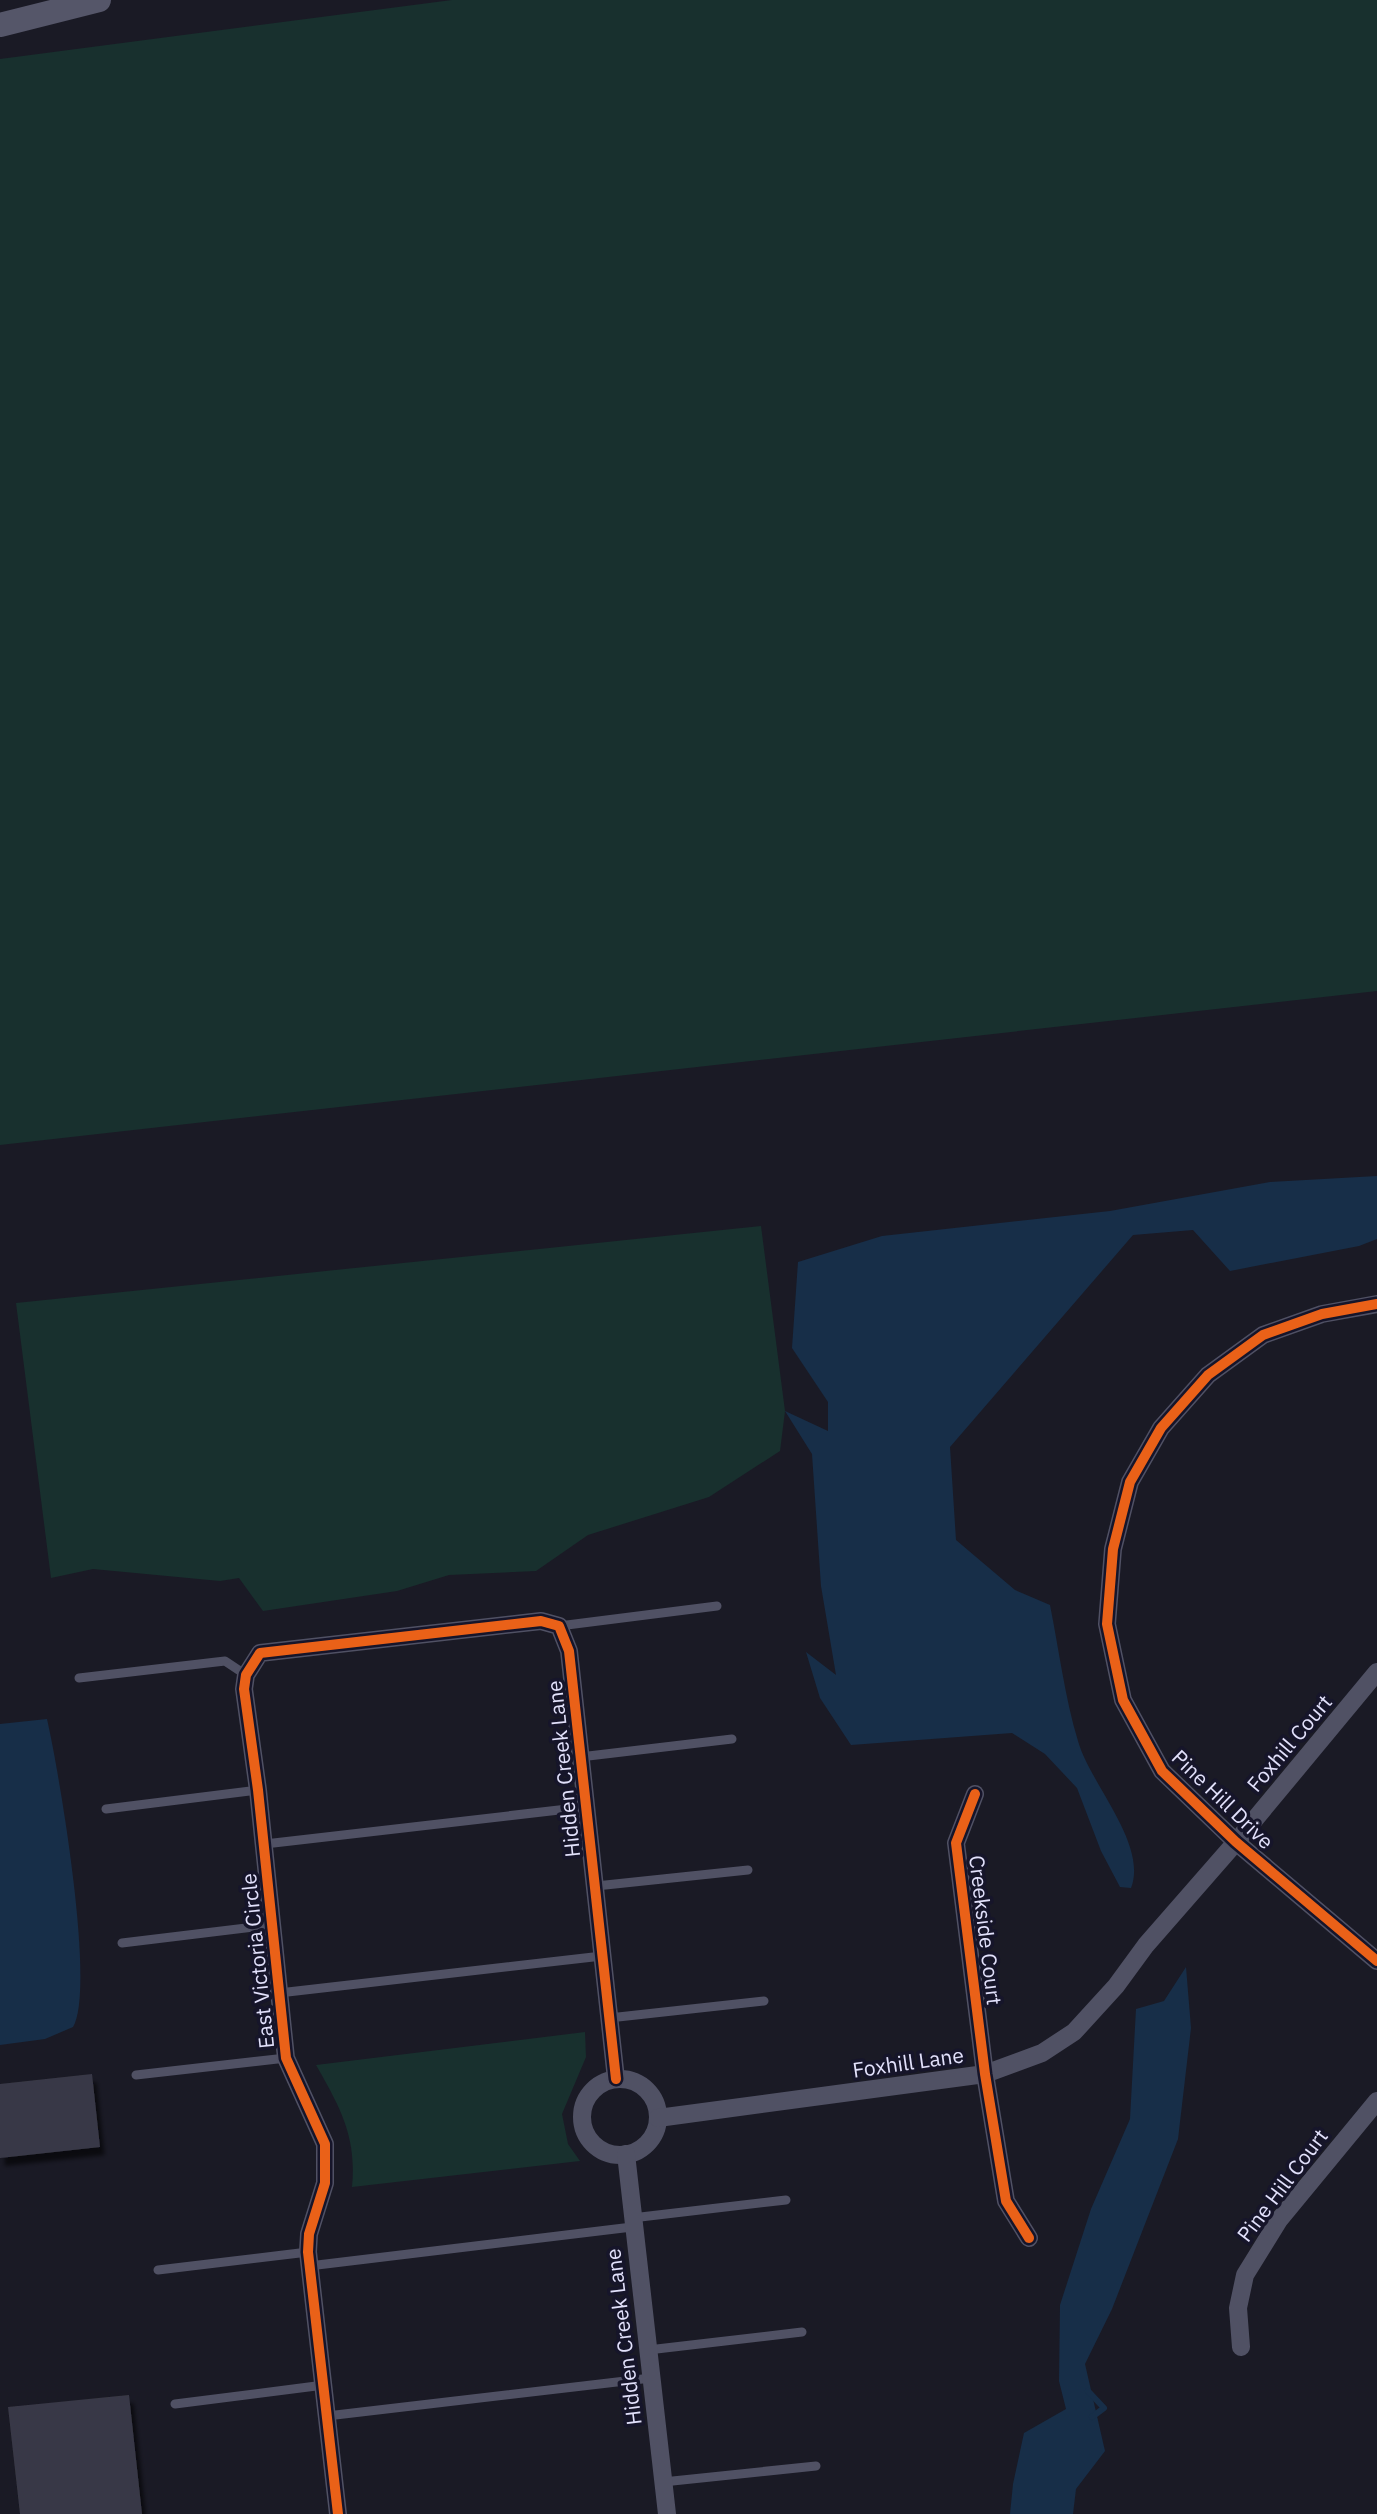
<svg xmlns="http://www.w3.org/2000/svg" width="1377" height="2514" viewBox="0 0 1377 2514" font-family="'IBM Plex Sans',sans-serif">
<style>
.green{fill:#18302e}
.water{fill:#172e48}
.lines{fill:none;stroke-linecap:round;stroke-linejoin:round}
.stream{stroke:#172e48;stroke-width:6}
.building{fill:#393946;filter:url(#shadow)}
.lane{stroke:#505164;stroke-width:9}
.street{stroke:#505164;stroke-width:18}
.secondary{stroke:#555669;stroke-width:24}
.cycleway-casing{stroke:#16152a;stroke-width:15}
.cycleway{stroke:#ea6118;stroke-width:10}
.labels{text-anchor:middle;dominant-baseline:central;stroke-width:7;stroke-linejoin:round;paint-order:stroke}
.street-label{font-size:21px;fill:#e2e1fb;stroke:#16152a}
</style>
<defs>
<filter id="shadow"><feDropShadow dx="4.5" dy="8" stdDeviation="2" flood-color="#0009"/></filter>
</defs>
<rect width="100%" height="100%" fill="#1a1a25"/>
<g class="green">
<polygon points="452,0 1377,0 1377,991 0,1145 0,59"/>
<polygon points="761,1226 785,1411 780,1451 709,1497 588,1535 536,1571 449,1575 397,1591 263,1611 239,1578 220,1581 93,1569 51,1578 16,1303"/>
<path d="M585 2032 586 2057 562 2114 568 2144 580 2161 352 2187C357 2137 340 2107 316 2065Z"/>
</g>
<g class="water">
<path d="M1377 1176V1239L1359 1246 1230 1271 1193 1230 1133 1235 950 1447 956 1540 1015 1590 1050 1605C1059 1650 1065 1698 1078 1741 1090 1784 1148 1844 1131 1888L1120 1887 1101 1851 1077 1788 1045 1754 1012 1733 851 1745 820 1698 806 1652 836 1675 821 1586 812 1454 785 1411 828 1431V1402L792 1348 798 1262 882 1236 1110 1211 1270 1182Z"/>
<path d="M47 1719C59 1772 96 1988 73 2027L45 2039 0 2045V1724Z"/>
<polygon points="1186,1967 1191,2028 1178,2139 1112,2309 1085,2364 1105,2451 1076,2489 1073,2514 1010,2514 1013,2484 1024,2433 1066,2409 1059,2381 1060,2305 1091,2209 1130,2119 1136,2009 1164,2001"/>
</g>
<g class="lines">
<polyline class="stream" points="1088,2391 1104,2408 1092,2417"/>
</g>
<g class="building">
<polygon points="92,2074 100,2147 0,2158 0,2084"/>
<polygon points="129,2395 142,2514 20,2514 8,2407"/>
</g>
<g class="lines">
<g class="lane">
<polyline points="559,1626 717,1606"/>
<polyline points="79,1678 225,1661 246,1675"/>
<polyline points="580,1757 732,1739"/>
<polyline points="106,1809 258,1790"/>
<polyline points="265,1844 585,1807"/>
<polyline points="596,1886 748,1870"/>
<polyline points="122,1943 271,1925"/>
<polyline points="279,1993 602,1956"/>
<polyline points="609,2018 764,2001"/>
<polyline points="136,2075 286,2058"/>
<polyline points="632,2218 786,2200"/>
<polyline points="309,2266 632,2227"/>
<polyline points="158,2270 308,2252"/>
<polyline points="648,2350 802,2332"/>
<polyline points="175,2404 324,2385"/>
<polyline points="327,2416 651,2378"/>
<polyline points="663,2482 816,2466"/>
</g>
<g class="street">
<polyline points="1377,1304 1322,1314 1263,1335 1208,1375 1161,1428 1130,1482 1113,1549 1107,1624 1123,1700 1162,1771 1236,1842 1377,1961"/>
<polyline points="975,1794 956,1843 985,2074 1006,2201 1029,2238"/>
<circle cx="620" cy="2117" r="38"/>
<polyline points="658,2118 985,2074 1042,2053 1074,2032 1116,1986 1146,1945 1236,1842 1377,1672"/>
<polyline points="626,2154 667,2514"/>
<polyline points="1241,2347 1238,2308 1245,2275 1279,2220 1377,2101"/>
<polyline points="338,2514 308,2252 309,2234 325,2183 325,2144 286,2058 258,1790 244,1689 246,1675 260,1653 541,1621 559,1626 569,1651 616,2079"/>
</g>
<polyline class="secondary" points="0,25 99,0"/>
<defs>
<g id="cycleway">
<polyline points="1377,1304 1322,1314 1263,1335 1208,1375 1161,1428 1130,1482 1113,1549 1107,1624 1123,1700 1162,1771 1236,1842 1377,1961"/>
<polyline points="975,1794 956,1843 985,2074 1006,2201 1029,2238"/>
<polyline points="338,2514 308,2252 309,2234 325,2183 325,2144 286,2058 258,1790 244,1689 246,1675 260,1653 541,1621 559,1626 569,1651 616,2079"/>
</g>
</defs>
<use href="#cycleway" class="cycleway-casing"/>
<use href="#cycleway" class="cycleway"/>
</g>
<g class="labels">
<g class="street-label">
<text transform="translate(1289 1743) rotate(-50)">Foxhill Court</text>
<text transform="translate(563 1769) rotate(-96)">Hidden Creek Lane</text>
<text transform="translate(1223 1799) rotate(44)">Pine Hill Drive</text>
<text transform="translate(986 1930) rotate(83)">Creekside Court</text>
<text transform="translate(257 1961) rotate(-96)">East Victoria Circle</text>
<text transform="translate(908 2062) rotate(-8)">Foxhill Lane</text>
<text transform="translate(1282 2185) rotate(-53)">Pine Hill Court</text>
<text transform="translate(623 2337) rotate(-97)">Hidden Creek Lane</text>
</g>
</g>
</svg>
